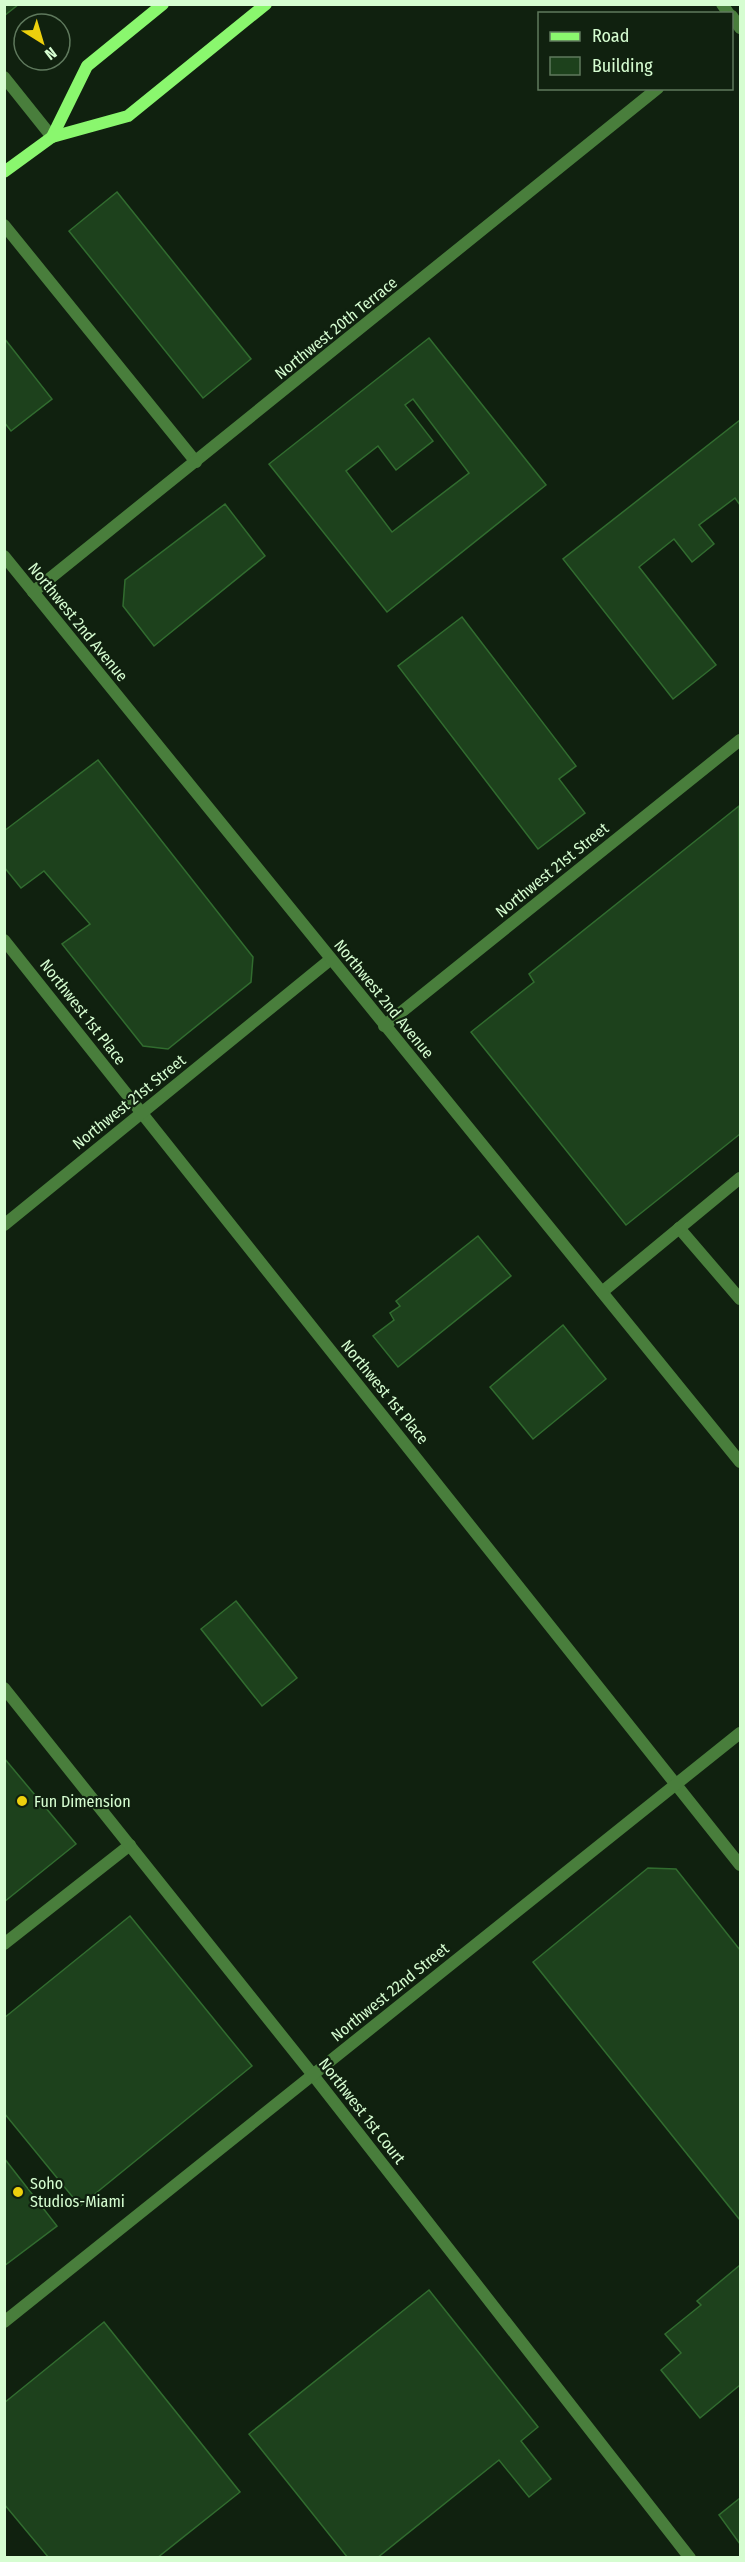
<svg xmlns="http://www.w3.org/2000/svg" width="745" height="2562" viewBox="0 0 745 2562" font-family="'Fira Sans Condensed',sans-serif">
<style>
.building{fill:#1d411c;stroke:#316c2f;stroke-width:1.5;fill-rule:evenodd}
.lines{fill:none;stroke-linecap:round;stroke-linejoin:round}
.service{stroke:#497e3c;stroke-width:12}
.minor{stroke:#497e3c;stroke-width:12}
.tertiary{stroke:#497e3c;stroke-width:12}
.secondary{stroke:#8af76e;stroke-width:12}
.poi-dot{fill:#edd00d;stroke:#10210f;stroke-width:2}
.labels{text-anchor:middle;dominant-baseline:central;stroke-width:4.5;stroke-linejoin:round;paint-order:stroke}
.street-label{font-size:16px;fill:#d6fdd1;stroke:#10210f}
.poi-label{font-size:16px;fill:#d6fdd1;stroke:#10210f;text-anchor:start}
</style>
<rect width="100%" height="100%" fill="#10210f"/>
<g class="building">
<polygon points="4,4 19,4 4,16"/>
<polygon points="117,192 251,359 203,398 69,231"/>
<polygon points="4,338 52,399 11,431 4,422"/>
<path d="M429 338 546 485 387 612 269 464ZM413 399 469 473 392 532 346 471 378 446 396 470 433 441 405 405Z"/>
<polygon points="740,420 740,505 735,498 699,525 714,544 692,562 674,539 639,567 716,665 673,699 563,559"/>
<polygon points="225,504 265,556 154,646 123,606 125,580"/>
<polygon points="462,617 576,766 559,779 585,813 538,849 398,666"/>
<polygon points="98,760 253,957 251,982 168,1049 143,1046 62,944 90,924 44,871 21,888 4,867 4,831"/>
<polygon points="739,806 740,1134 626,1225 471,1032 534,982 529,974"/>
<polygon points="478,1236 511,1276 398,1367 373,1336 394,1320 390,1313 400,1306 396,1301"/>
<polygon points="563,1325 606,1379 533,1439 490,1387"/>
<polygon points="236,1601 297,1678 262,1706 201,1629"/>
<polygon points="4,1758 76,1844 4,1902"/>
<polygon points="648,1868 676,1869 740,1950 740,2220 533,1962"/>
<polygon points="130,1916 252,2066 80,2206 4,2113 4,2018"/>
<polygon points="4,2158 57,2226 4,2266"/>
<polygon points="740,2265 740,2385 700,2418 661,2370 681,2353 665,2334 701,2305 697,2301"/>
<polygon points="429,2290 538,2427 521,2441 551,2479 529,2497 499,2460 377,2558 348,2558 249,2434"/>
<polygon points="104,2322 240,2492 157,2558 49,2558 4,2504 4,2403"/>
<polygon points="740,2498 740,2544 719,2515"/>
</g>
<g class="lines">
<g class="service">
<polyline points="4,225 196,462"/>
<polyline points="679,1228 740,1299"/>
<polyline points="602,1292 740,1178"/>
<polyline points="4,1944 130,1845"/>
</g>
<g class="minor">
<polyline points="722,4 729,14"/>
<polyline points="732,16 740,28"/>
<polyline points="4,77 52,137"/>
<polyline points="33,592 658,88"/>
<polyline points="4,940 740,1865"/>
<polyline points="384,1026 740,740"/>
<polyline points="4,1225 331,959"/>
<polyline points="4,1688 313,2075 690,2558"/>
<polyline points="4,2322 740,1733"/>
</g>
<polyline class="tertiary" points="4,556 740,1462"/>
<g class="secondary">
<polyline points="52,137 87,66 163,4"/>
<polyline points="4,172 52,137 128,116 266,4"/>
</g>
</g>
<g class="poi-dot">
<circle cx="22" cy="1801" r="6"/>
<circle cx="18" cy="2192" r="6"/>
</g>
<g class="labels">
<g class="street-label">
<text transform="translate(336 328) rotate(-39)">Northwest 20th Terrace</text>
<text transform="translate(78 622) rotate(51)">Northwest 2nd Avenue</text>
<text transform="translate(552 870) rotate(-39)">Northwest 21st Street</text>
<text transform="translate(384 999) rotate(51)">Northwest 2nd Avenue</text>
<text transform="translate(83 1012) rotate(52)">Northwest 1st Place</text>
<text transform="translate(129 1102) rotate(-39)">Northwest 21st Street</text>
<text transform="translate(385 1392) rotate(51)">Northwest 1st Place</text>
<text transform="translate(390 1992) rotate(-39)">Northwest 22nd Street</text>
<text transform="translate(362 2111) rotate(52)">Northwest 1st Court</text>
</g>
<g class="poi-label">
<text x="34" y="1801">Fun Dimension</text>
<text x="30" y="2183">Soho<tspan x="30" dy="18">Studios-Miami</tspan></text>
</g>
</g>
<rect width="745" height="2562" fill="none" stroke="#d6fdd1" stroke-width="12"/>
<rect x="538" y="12" width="195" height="78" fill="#10210f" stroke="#5f795d" stroke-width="1.5"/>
<rect x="550" y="32" width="30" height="9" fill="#8af76e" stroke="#5f795d" stroke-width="1.5"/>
<text x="592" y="42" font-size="18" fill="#d6fdd1">Road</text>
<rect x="550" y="57" width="30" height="18" fill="#1d411c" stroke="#5f795d" stroke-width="1.5"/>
<text x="592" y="72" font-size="18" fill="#d6fdd1">Building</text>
<g transform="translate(42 42) rotate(143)"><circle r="28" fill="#10210f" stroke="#5f795d" stroke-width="1.5"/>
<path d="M0-4.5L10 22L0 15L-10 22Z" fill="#edd00d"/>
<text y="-9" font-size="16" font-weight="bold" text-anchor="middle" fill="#d6fdd1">N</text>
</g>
</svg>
